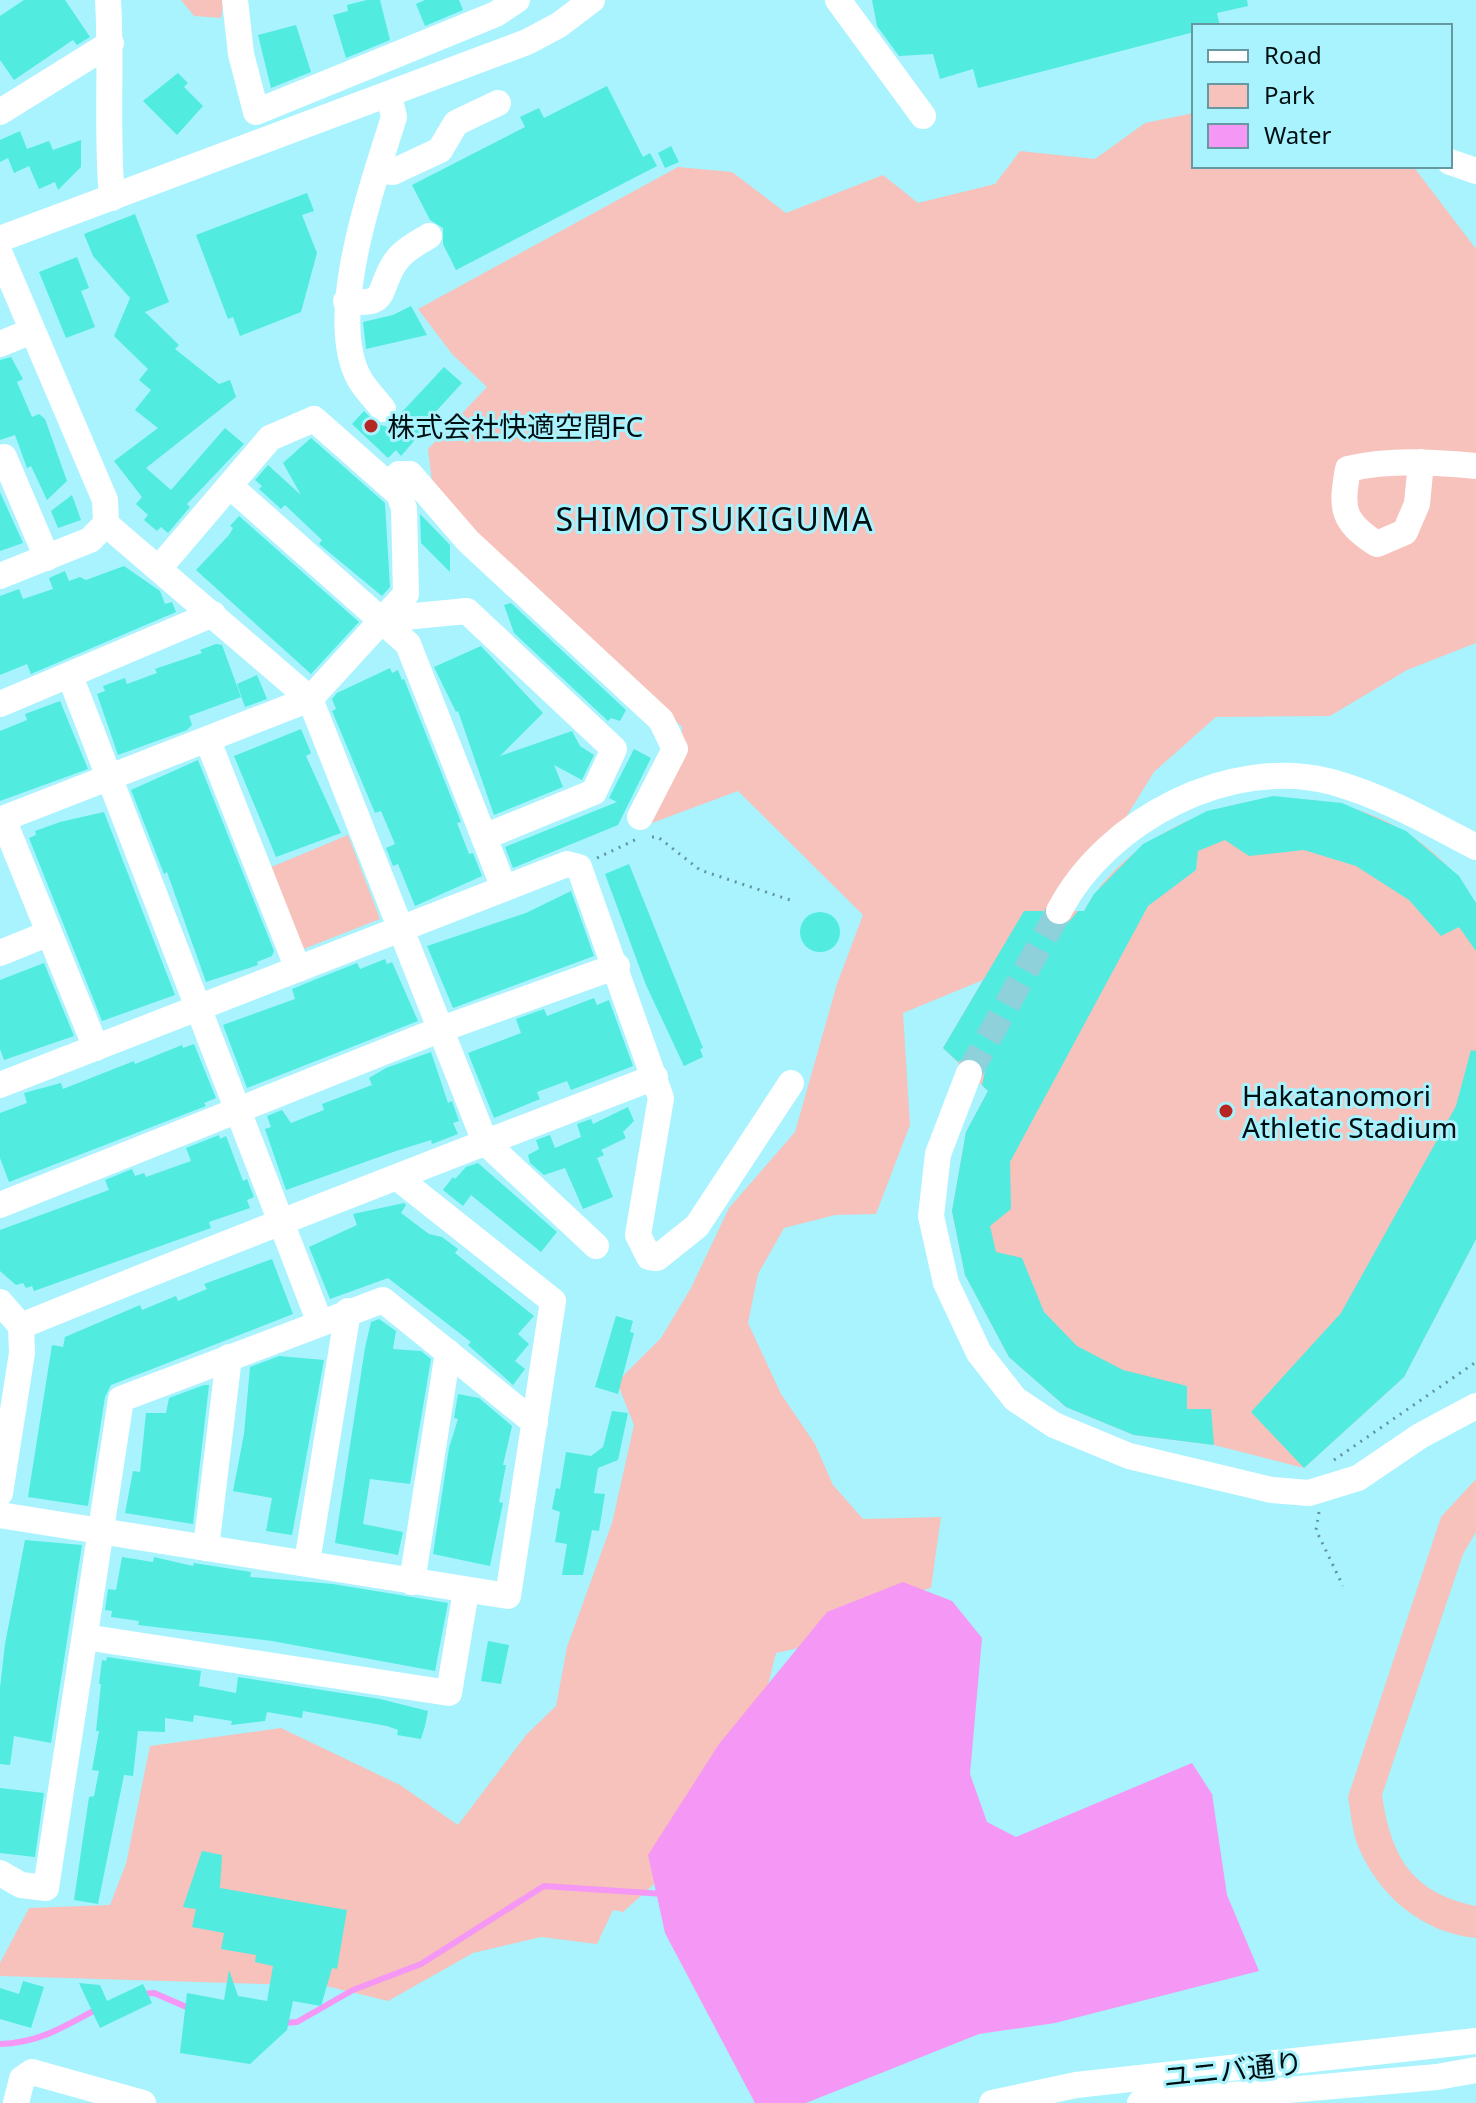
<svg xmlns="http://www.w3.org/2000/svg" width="1476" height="2103" viewBox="0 0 1476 2103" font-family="'Noto Sans','Noto Sans JP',sans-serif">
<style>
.green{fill:#f6c2bb}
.water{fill:#f597f4}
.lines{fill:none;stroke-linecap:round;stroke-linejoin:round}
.stream{stroke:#f597f4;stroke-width:6}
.building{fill:#51ebdf}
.minor-tunnel{stroke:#8fd1db;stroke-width:26;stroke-dasharray:26 13;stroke-linecap:butt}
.path{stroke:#62959c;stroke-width:3;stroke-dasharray:2 6;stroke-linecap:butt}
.minor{stroke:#fff;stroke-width:26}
.poi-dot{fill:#b62724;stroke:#a8f3fe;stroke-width:3}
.labels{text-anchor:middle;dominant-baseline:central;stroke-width:6;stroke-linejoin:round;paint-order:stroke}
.poi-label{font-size:28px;fill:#000f12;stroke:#a8f3fe;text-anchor:start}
.street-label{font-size:28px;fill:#000f12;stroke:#a8f3fe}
.quarter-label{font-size:32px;letter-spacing:2px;fill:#000f12;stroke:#a8f3fe}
</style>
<rect width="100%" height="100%" fill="#a8f3fe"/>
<g class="green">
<polygon points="181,0 224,0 221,18 194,16"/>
<path d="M1194 113V166H1413L1476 249V643L1407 670 1330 716 1216 717 1154 772 1068 911H1084C1105 873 1139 845 1177 826 1283 771 1412 800 1476 903V1239L1404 1377 1304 1468 1214 1445 1134 1435 1066 1407 1009 1357 965 1275 952 1211 966 1132 988 1091 943 1048 983 980 903 1013 910 1125 876 1214 835 1215 784 1228 758 1274 748 1323 781 1394 815 1444 833 1485 863 1519 941 1517 931 1588 858 1609 817 1644 776 1653 757 1730 665 1874 623 1912 613 1910 597 1944 541 1937 473 1953 388 2001 326 1986 0 1976V1963L29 1908 110 1905 126 1864 150 1746 281 1728 400 1785 458 1825 526 1735 556 1706 567 1647 612 1523 634 1425 617 1382 661 1338 691 1288 729 1208 795 1132 837 984 863 915 738 791 644 826 681 752 682 727 505 564 433 490 428 449 487 387 452 354 418 309 678 167 732 172 786 213 883 175 918 203 995 184 1020 151 1095 159 1145 123Z"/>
<polygon points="348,835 380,919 301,950 269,868"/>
<path d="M1476 1479V1532L1463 1554 1382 1795C1391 1857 1412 1893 1476 1906V1938C1422 1933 1378 1895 1358 1846 1352 1831 1351 1813 1348 1797L1441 1517Z"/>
</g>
<polygon class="water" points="903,1582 952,1601 982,1638 970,1774 987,1822 1016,1837 1192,1763 1212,1794 1227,1895 1259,1971 1055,2023 979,2034 806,2103 755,2103 665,1933 648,1855 719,1744 827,1612"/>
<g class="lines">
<g class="stream">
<polyline points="141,1994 154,1993 191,2009"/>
<polyline points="284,2023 297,2022 353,1990 421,1964 544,1886 664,1894"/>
<path d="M0 2044C38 2043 64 2027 97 2009"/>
</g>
</g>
<g class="building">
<polygon points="24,0 65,0 90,37 77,45 73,40 14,80 0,60 0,16"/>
<polygon points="367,0 380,0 390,40 346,58 333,15 348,11 347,5"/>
<polygon points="425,0 459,0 463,10 425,26 416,4"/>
<polygon points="872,0 1247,0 1248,6 1217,13 1220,26 1194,26 1194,32 978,88 973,69 940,79 933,54 899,56 877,26"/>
<polygon points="296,25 311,72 271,88 258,35"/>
<polygon points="178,73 188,83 184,87 203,106 177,135 143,101"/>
<polygon points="607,86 643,157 650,153 657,166 456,270 443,244 443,228 430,220 412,185 525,127 520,117 539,108 544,118"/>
<polygon points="20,131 27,149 49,141 53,150 81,140 81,167 58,190 55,182 39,189 29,166 14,173 8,158 0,162 0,140"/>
<polygon points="671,146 679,162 665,168 658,153"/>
<polygon points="307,193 314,211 302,215 317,253 301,312 240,336 233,317 228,319 196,235"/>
<polygon points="135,214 169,302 145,312 179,345 175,349 219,384 230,380 236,397 146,468 171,490 225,428 244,444 187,504 190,507 168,533 161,527 157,531 144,520 148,515 136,504 142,497 114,461 158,428 135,410 151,390 139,380 148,369 114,336 130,298 93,256 84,234"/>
<polygon points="77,257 89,288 81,291 95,327 66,338 39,272"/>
<polygon points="411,306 427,335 366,349 363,322 393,315"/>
<polygon points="11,357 23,379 17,382 32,417 39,414 45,419 67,481 47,500 31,466 27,468 15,435 0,440 0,360"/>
<polygon points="444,367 462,383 418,431 420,434 401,456 396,450 388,458 352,424 364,411 377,424 388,427"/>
<polygon points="311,438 385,503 390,587 382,596 319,544 322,540 285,505 281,509 259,489 262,486 255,480 268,465 301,495 283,463"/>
<polygon points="0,492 23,543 0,551"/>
<polygon points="72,495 81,520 58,528 51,511"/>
<polygon points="420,514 450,545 450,572 421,543"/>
<polygon points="239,516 359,622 311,674 196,570 229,535 233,528 230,526"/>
<polygon points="124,566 160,591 165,604 172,602 176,612 31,674 27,664 0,675 0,596 19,589 23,599 53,589 49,578 65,571 69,581 80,577 86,580"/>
<polygon points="511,603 626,710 620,721 611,718 608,721 514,633 504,605"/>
<polygon points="216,644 222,645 241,697 189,716 192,725 187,730 118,755 97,694 105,691 103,686 125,678 127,684 157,673 155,669 202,653 200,650"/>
<polygon points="481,646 543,713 500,756 572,731 580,746 594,755 582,780 554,765 563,787 494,815 458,711 456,712 434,667"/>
<polygon points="390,668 392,673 398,670 402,680 404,679 461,822 457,823 469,854 473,853 482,876 415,906 398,864 393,866 386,848 395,844 381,811 375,813 332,711 336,709 332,699 337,693"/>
<polygon points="257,675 267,699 245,707 237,684"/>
<polygon points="60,701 88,769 0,801 0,731 27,720 25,714"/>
<polygon points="301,729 311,753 306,756 341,833 276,857 234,756"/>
<polygon points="634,749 651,758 618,825 513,868 505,847 617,802 609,798"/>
<polygon points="198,760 274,951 272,956 257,962 258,965 206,982 167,872 164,874 131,790"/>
<polygon points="1273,796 1342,803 1406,831 1459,876 1476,903 1476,951 1459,927 1441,936 1409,900 1356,866 1304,850 1249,856 1225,840 1198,851 1196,870 1148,906 1010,1162 1011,1209 990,1226 996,1252 1022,1258 1044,1312 1077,1346 1123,1370 1187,1386 1187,1409 1211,1409 1214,1445 1134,1435 1066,1407 1009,1357 965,1275 952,1211 966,1132 988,1091 982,1085 985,1071 981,1062 967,1057 958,1062 943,1048 1024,911 1043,911 1050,924 1066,925 1078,911 1084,911 1094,894 1143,844 1207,811"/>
<polygon points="104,812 175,995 102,1021 29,838 36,835 35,831 60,822"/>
<polygon points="629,864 703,1048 700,1049 703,1057 684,1066 646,985 605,874"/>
<polygon points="571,891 594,956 453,1008 427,946 526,913"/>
<circle cx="820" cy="932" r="20"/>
<polygon points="385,959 387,964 392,962 418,1021 247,1088 223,1025 295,999 292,989 314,980 357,963 360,969"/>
<polygon points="44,963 74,1036 4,1060 0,1049 0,980"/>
<polygon points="594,998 597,1005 609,1000 633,1066 571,1090 567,1081 537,1092 540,1099 494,1118 468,1053 521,1033 516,1019 544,1009 547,1016"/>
<polygon points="194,1044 216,1098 204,1103 206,1106 9,1182 0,1158 0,1113 27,1103 24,1093 61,1083 63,1089 134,1061 135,1064 182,1045 183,1048"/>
<polygon points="1471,1050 1476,1051 1476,1239 1404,1377 1304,1468 1251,1412 1341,1313 1456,1106"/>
<polygon points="431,1052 448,1103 452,1101 459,1121 453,1123 458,1134 432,1144 431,1140 396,1151 286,1190 265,1129 271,1127 267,1116 282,1110 291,1123 324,1110 322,1104 372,1085 369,1078 386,1068"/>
<polygon points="628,1107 634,1121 623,1132 626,1138 601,1150 604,1155 597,1158 613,1197 583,1209 565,1168 544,1175 530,1163 528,1155 539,1149 536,1140 550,1135 555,1148 581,1137 577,1124 591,1119 593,1124"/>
<polygon points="219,1135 220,1139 226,1136 243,1181 247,1179 254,1197 247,1200 250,1208 209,1222 211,1228 34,1291 32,1286 26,1288 23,1283 16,1285 0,1271 0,1230 109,1190 105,1180 132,1169 135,1176 144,1173 146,1177 191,1161 186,1148"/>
<polygon points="478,1163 557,1232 541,1252 471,1195 463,1206 443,1190 453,1177 455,1179 466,1167"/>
<polygon points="404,1203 406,1205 401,1213 429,1234 442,1237 458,1249 455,1253 534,1316 518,1334 529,1344 515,1361 525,1369 513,1385 468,1345 471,1342 388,1278 330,1299 309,1247 357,1225 353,1214"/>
<polygon points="272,1259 293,1314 111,1385 105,1397 88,1506 28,1497 52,1345 63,1347 65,1337 140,1305 142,1310 176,1296 178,1301 207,1289 204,1284"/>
<polygon points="616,1316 633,1321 630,1332 634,1333 618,1394 595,1387"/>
<polygon points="379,1319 396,1331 393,1349 421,1351 431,1359 410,1484 370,1479 363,1524 403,1532 398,1555 335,1543 365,1348 371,1322"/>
<polygon points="279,1356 324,1360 292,1535 266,1531 272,1498 233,1491 244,1434 250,1367"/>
<polygon points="204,1385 209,1385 193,1524 125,1513 133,1471 140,1472 146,1413 166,1413 169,1398"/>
<polygon points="458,1394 479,1398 512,1426 503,1465 506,1465 499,1502 503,1503 490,1566 433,1554 449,1448 458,1419 454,1418"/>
<polygon points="612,1411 628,1413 618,1460 598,1468 594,1493 605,1494 599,1531 592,1530 583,1575 562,1575 567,1544 555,1542 560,1512 552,1509 556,1488 560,1489 566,1452 591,1456 603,1447"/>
<polygon points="25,1540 82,1545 51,1743 14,1736 10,1765 0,1764 0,1688 5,1644"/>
<polygon points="122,1557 153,1562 154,1557 193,1566 194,1563 251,1572 250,1577 333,1584 448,1603 435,1671 272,1641 138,1625 139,1621 111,1617 112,1611 105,1610 108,1589 116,1590"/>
<polygon points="488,1641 509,1645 501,1684 481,1681"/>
<polygon points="107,1657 201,1671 199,1686 236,1693 238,1677 380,1699 428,1711 425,1726 421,1739 397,1735 398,1730 387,1726 303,1711 302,1718 267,1712 265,1721 231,1725 232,1721 194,1715 193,1722 165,1718 165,1732 138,1731 133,1776 124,1775 98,1904 74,1900 89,1797 94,1796 99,1771 92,1770 99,1731 96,1731 101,1684 99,1684 102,1660 106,1661"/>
<polygon points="0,1788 44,1793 35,1857 0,1853"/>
<polygon points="202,1851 222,1855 220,1888 347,1910 337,1969 332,1968 321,2006 293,2001 287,2030 250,2064 180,2053 187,1993 224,2000 229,1970 238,1996 267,2001 273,1966 255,1962 256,1955 221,1949 224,1933 192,1927 196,1909 183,1907"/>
<polygon points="23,1981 44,1987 31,2028 0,2019 0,1988 19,1994"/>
<polygon points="79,1983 100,1985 107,2001 143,1984 152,2003 100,2028"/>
</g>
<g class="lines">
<polyline class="minor-tunnel" points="969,1073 1059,911"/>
<g class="path">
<polyline points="652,837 658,837 700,870 790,900"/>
<polyline points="597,858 637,839"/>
<polyline points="1334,1460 1476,1362"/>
<polyline points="1319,1512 1316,1530 1343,1586"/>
</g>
<g class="minor">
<path d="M108 0C112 66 106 132 112 198"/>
<polyline points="235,0 241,54 256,112 496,14 517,0"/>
<polyline points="838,0 923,116"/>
<polyline points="0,112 111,43"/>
<polyline points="1450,162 1476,171"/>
<polyline points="378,170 393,172 440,150 456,123 498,103"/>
<polyline points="0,239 527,42 559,25 592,0"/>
<polyline points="0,254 105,500 106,524 90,540 0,576"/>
<path d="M346 301C389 307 377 291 394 264 402 251 416 244 429 236"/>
<polyline points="0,344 32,331"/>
<path d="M383 409C376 400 366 390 360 380 324 318 374 182 394 117L389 96"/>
<polyline points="0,458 4,457 47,558"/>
<path d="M1421 462 1417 504 1405 532 1377 544C1341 521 1341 508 1348 469 1390 459 1433 462 1476 466"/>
<polyline points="389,485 399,474 410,474 468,541 661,720 675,749 640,817"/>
<polyline points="230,486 408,644 504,888"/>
<polyline points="106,524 310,699 485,1142 596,1246"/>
<polyline points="383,619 467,611 614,749 594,792 484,837"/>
<polyline points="70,676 320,1323"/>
<polyline points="0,704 213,614"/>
<polyline points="208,741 298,969"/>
<polyline points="3,819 96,1048"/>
<polyline points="0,820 310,699 406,594 404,508 399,494 314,419 270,438 160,567"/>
<path d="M1059 911C1106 820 1231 755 1332 782 1383 796 1430 823 1476 847"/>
<polyline points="0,953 47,934"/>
<polyline points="969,1073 938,1154 931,1216 946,1283 979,1353 1015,1399 1054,1425 1129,1456 1272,1490 1309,1493 1358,1478 1420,1436 1476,1406"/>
<polyline points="0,1085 567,864 579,867 661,1098 638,1235 649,1257 657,1258 697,1226 791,1083"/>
<polyline points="0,1205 439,1030 617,966"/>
<polyline points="0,1302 21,1326 22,1353 0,1493"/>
<path d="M21 1326C231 1240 443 1159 655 1077"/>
<polyline points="0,1515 508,1596 553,1301 398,1178"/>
<polyline points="206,1548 229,1357"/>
<polyline points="307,1562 348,1311"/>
<polyline points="412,1582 448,1352"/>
<polyline points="85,1637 449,1693 466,1591"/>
<polyline points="0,1873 21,1885 46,1888 121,1399 383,1300 535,1423"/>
<polyline points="16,2103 22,2079 32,2072 143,2103"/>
<polyline points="992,2103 1076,2085 1476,2041"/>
<polyline points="1140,2103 1437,2077 1476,2070"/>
</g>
</g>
<g class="poi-dot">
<circle cx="371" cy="426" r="8"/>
<circle cx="1226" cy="1111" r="8"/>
</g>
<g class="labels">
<g class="poi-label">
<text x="387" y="426">株式会社快適空間FC</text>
<text x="1242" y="1095">Hakatanomori<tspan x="1242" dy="32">Athletic Stadium</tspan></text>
</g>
<g class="street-label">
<text transform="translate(1233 2069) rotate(-6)">ユニバ通り</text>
</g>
<g class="quarter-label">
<text x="715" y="518">SHIMOTSUKIGUMA</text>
</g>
</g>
<rect x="1192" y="24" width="260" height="144" fill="#a8f3fe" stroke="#6598a0" stroke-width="2"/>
<rect x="1208" y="50" width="40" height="12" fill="#ffffff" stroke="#6598a0" stroke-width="2"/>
<text x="1264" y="64" font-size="24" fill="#000f12">Road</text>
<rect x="1208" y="84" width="40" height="24" fill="#f6c2bb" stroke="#6598a0" stroke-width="2"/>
<text x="1264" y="104" font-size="24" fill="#000f12">Park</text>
<rect x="1208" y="124" width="40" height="24" fill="#f597f4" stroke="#6598a0" stroke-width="2"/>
<text x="1264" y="144" font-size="24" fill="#000f12">Water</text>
</svg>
